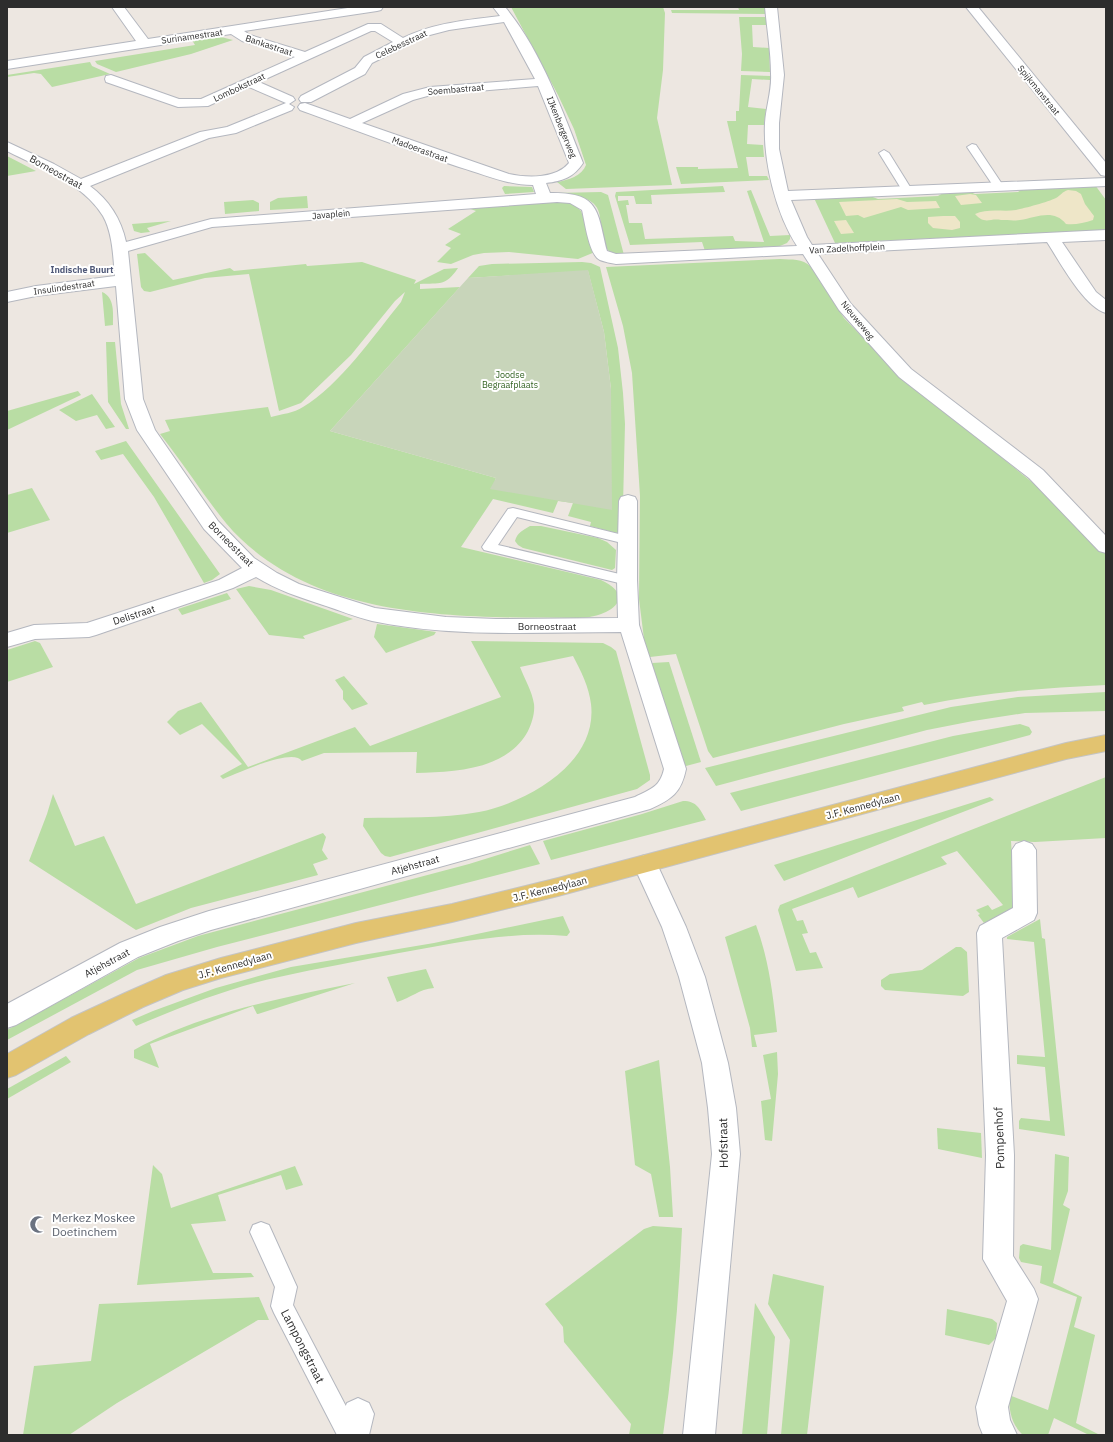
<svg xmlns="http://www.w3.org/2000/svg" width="1113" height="1442" viewBox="0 0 1113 1442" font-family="'IBM Plex Sans',sans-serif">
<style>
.green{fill:#b9dda4}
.sand{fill:#eee6c8}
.cemetery{fill:#c8d5ba}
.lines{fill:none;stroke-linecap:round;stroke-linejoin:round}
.lane-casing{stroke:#b4b7bf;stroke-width:2}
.street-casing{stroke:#b4b7bf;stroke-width:2}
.secondary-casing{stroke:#b4b7bf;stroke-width:2}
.primary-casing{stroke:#c4c4c4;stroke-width:2}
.lane{fill:#fff;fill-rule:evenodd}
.street{fill:#fff;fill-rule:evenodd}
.secondary{fill:#fff;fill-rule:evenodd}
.primary{fill:#e2c370;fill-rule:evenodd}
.labels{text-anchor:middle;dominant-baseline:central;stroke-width:4;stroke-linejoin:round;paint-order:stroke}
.far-street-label{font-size:9px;fill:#2d2d2d;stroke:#fff}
.far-neighbourhood-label{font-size:9px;font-weight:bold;fill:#515a79;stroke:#fff}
.far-park-label{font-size:9px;fill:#336323;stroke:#fff}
.street-label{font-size:10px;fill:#2d2d2d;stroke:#fff}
.near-street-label{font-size:12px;fill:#2d2d2d;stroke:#fff}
.near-worship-label{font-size:12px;fill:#5b616d;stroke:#fff;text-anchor:start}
</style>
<rect width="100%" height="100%" fill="#ede7e1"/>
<g class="green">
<path d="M511 7H663L665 13 663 70 657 118 672 185 566 189 557 182C568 180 582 176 586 165L574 129 558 95Z"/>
<polygon points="738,7 765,7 766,14 672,13 671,10 739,10"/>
<polygon points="739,17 767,17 768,25 752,25 753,47 769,48 770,72 741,71 742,54"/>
<polygon points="217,36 233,40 191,54 116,72 97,64 95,61 195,45 192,40"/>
<polygon points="90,62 92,66 110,74 52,87 41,74 34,73 7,77 7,75"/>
<polygon points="741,75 771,76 770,80 752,79 748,107 766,109 764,125 748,125 747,144 763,145 764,157 746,157 749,176 767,176 769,180 681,184 676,167 698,167 698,169 738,168 727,121 736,121 736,111 739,111"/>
<polygon points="7,156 36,171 7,176"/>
<path d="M1095 185 1106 200V230L835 243 814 198 870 196 878 199 938 196C947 190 965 189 975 194L1018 192 1022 189Z"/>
<polygon points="504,186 532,187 534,192 505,194 502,188"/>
<polygon points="723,186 725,192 651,195 652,204 636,204 634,196 618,196 618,201 628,200 629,205 626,205 629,223 642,223 645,239 733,236 735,241 764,242 747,191 751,190 770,236 790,235 790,239 787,243 780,246 705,251 702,242 630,245 615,196 616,192"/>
<path d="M601 192 608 195 624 255C588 254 610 217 593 203 583 195 566 195 554 193Z"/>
<polygon points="307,196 308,208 270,210 270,202 278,198"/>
<polygon points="253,200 259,203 259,211 225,214 224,202"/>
<polygon points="560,201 573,204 581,211 595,252 578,259 509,252 484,253 473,255 451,264 437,262 451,248 445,245 461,234 448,229 476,211 465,207"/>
<polygon points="171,221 147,228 150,232 141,233 134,231 132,224"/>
<path d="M145 253 173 280 230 268 234 271 306 264 307 266 362 262 416 280 414 284 444 269 458 268C446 286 440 283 420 284V289L460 287 330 431 496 478 495 480 611 479V389L604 332 588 271 468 278 479 266 492 264 582 262 591 263 600 267 618 348 623 393 625 424 623 505 618 509 619 532 616 533 590 526 591 522 568 516 573 503 558 501 553 513 493 499 461 547 601 580C640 598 607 618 579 618 467 617 328 622 241 539 226 525 215 509 203 493 189 473 175 453 160 434L170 431 165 420 268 407 271 417C282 414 294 413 303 407 339 386 375 334 401 302L405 292 395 301 351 355 301 403 279 411 249 274 205 278 150 292 144 291 141 287 137 254Z"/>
<path d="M780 259C792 260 802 258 811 267L844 318 894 370 1038 487 1106 554V685C1044 688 985 692 924 705L922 702 902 707 904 711 844 724 713 758 708 751 676 654 650 657 646 655 639 599 640 496 632 373 623 326 606 267Z"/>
<path d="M102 292C115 297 113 314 113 325L105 326Z"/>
<polygon points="106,342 115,342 121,404 129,429 126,429 108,402"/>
<polygon points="78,391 81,395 7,430 7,411"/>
<polygon points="92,394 115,427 106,429 97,415 76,421 59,410"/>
<polygon points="126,441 220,574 212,580 204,583 154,497 123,454 101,460 95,451"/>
<polygon points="32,488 50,520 7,533 7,495"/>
<path d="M530 526H541L598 538 607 542 616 550 615 568 612 570 523 548 518 545 515 541C517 533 523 530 530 526Z"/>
<polygon points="249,586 271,590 353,619 303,636 305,639 269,635 236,589"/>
<polygon points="227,593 231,599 182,615 178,609"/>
<polygon points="377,624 429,631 436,632 434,635 386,653 374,637"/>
<polygon points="35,641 40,643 53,667 7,682 7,650"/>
<path d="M471 641 603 643 611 647 616 651 650 775V780L637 789 390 857 385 856 381 853 363 826 364 818C402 817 441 819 479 812 528 802 598 763 591 704 589 687 581 671 573 656L520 667C525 680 532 691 534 704 535 713 532 723 528 731 507 770 455 772 416 773L417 752 324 753 302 761C293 747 236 774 223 779L220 776 242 764 202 724 180 735 167 722 178 711 201 702 248 767 355 727 370 746 501 697Z"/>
<polygon points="669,662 701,762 686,766 682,762 652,663"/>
<polygon points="344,676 368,704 352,710 343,699 343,691 335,680"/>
<polygon points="1106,692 1106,711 1025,713 973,721 927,730 716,786 705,768 951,707 1018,697"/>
<polygon points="1020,724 1029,727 1032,732 1030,735 741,811 730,793 953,736"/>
<path d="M1106 777V838L1035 842 1011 841 1015 904C1011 916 995 918 984 923L978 915 980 914 976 910 988 905 992 910 1003 905 957 851 941 857 947 864 858 898 853 887 792 909 797 921 803 920 808 933 802 934 810 953 816 952 823 968 796 971 778 910 780 905Z"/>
<polygon points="53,794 75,846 104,836 136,904 323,833 326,837 322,850 328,859 313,864 318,875 191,908 136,930 29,861 47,814"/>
<polygon points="990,797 994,800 784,881 774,865"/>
<path d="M683 801C697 801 700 809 706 820L551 860 543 841 642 814Z"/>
<polygon points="530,845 540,864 217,947 137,970 7,1040 7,1030 139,958 198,936 469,864"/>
<path d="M563 916 570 932 567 936C509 931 455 943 399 953 359 961 319 968 279 977 232 987 181 1007 136 1026L132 1020 153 1011 216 988 291 967 434 943Z"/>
<polygon points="1040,919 1042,938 1045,939 1065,1136 1019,1129 1019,1121 1021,1118 1050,1121 1045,1067 1017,1064 1017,1055 1045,1057 1034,942 1007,939 1007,937"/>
<path d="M756 925C769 960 773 995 777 1032L754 1035 757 1047H752L750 1028 725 937Z"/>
<polygon points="956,947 961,947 967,952 969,992 963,996 885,990 881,986 881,980 890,974 922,970"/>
<path d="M426 969 434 988C419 989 411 998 397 1002L387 977Z"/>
<path d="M355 983 258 1014H257L253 1006 150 1044 159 1068 134 1058V1050C201 1013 281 998 355 983Z"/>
<polygon points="777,1052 778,1074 772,1141 765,1140 761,1101 771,1099 763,1055"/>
<polygon points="66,1056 71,1062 7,1099 7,1089"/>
<polygon points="659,1060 670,1167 673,1217 659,1217 651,1174 635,1165 625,1071"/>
<polygon points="937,1128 981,1133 982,1158 938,1149"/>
<path d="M1055 1154 1069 1157 1068 1191 1063 1205 1070 1209 1053 1283 1082 1297 1074 1327 1095 1335 1076 1423 1100 1435H1089L1054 1418 1048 1435H1023C1011 1424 1009 1410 1009 1395L1048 1410 1077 1297 1040 1283 1042 1266 1021 1262 1019 1258 1020 1246 1023 1244 1051 1250Z"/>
<polygon points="153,1165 162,1174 171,1208 295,1166 303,1185 286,1190 281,1175 218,1195 226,1221 191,1224 213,1273 251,1273 254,1277 137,1285"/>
<path d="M653 1226 682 1228C679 1297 673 1366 663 1435H629L631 1424 564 1342 563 1327 545 1304 644 1229Z"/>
<polygon points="773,1274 824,1286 807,1435 781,1435 790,1340 768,1304"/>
<polygon points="259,1297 269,1320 258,1320 117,1403 69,1435 23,1435 34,1366 91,1361 99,1304"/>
<polygon points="755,1303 775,1337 767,1435 742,1435"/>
<polygon points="947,1309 992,1319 997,1323 996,1338 989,1345 945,1335"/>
</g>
<g class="sand">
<path d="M1068 190 1076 191 1081 194 1085 204 1094 216 1093 220C1084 223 1075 225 1066 224 1053 208 1036 218 1020 220 1013 221 1008 220 1001 220 989 218 985 225 975 214 987 208 1003 212 1016 210 1025 208 1048 202 1056 198 1061 195 1062 192 1068 190Z"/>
<polygon points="970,194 976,195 982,203 961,205 955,196"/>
<polygon points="897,199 907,202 936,201 940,208 908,210 901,207 864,218 858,215 846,216 839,202"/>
<polygon points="943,216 955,216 960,222 960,228 952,230 933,228 928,223 928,217"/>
<polygon points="846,220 854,233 841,234 834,221"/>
</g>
<polygon class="cemetery" points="588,270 604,332 611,389 612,510 490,489 496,478 330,431 468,278"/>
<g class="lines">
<defs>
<g id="lane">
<polygon points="972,144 976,145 1004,187 1003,189 995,189 994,187 967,147"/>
<polygon points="884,150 889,153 912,190 911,192 907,193 902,190 879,153"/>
<polygon points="513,508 631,537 633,540 631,543 626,544 517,517 498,545 632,577 634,580 632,583 627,585 484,550 482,547 484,544 508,509"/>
<polygon points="261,1222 269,1225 297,1287 293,1305 361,1435 337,1435 274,1313 271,1306 275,1287 250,1232 253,1225"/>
</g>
<g id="street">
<path d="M112 7H124L148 39 354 7H383L381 10 377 11 244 31 250 35 305 52 368 24H381L403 38C433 23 467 20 500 16L493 7H505C541 50 562 110 583 163 574 177 563 181 546 183L550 193C600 192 597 211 607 251L616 254 797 246C776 214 763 161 765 123 766 107 772 90 771 74 771 52 767 29 765 7H777L784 75 779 123V149L788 191 1106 178V186L791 200 807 237 812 245 1106 230V240L1062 242 1096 292 1106 300V313C1084 307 1060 262 1047 242L818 254 851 304 911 369 1043 470 1106 536V553L1099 551 1029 478 899 377 839 310 803 254 616 264C611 263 605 262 600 260 589 255 585 222 582 210L570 203 557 202 212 227 128 251 143 399 155 430 218 521 254 558 277 573 299 584 375 608 446 617 496 619 618 618 617 580 619 501 621 497 628 495 635 497 637 501V580L639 625 686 769C681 793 672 799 650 809L211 930 178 941 138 957 16 1025 7 1028V1004L120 943 160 927 209 911 635 797C651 789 660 787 664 769L621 632C538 632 453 638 372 621 355 617 339 610 323 605 299 597 277 590 256 577L233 588 96 635 89 637 35 639 7 647V633L34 625 87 623 219 580 242 568 204 529 137 430 125 399 116 286 36 296 7 302V292L36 286 115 276C113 257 113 234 103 216 83 183 40 168 7 151V142L54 164 81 179 200 132 227 127 286 103 249 87 208 106 178 107 106 82 105 79 106 76 111 75 179 99H201L295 57 242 41 231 34 7 69V61L136 41ZM504 22 535 79 430 87 403 94 350 119 305 103 300 104 298 107 300 110C353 129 405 149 459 167 483 174 507 185 533 185L536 194 211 219 126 242C121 219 109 200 90 186L209 138 236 133 292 110 294 107 289 104 295 100 293 97 259 82 371 31H375L393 42 364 57 355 68 301 96 299 99 301 102H311L365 74 372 63 426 36 449 30ZM538 86 569 163C556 179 527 178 509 174L362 123 413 100 431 95Z"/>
<polygon points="966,7 978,7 1106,163 1106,176 1101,175"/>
<polygon points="1024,841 1032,844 1036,850 1037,913 1034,920 1002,938 1014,1155 1013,1256 1034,1289 1038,1299 1008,1407 1010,1420 1017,1435 983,1435 979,1425 976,1407 1007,1301 983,1259 986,1155 977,933 980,926 1013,908 1012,850 1016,844"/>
<polygon points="358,1398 369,1403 374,1414 369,1435 337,1435 342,1414 347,1403"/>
</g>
<polygon id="secondary" points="645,855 653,858 657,864 686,927 705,977 728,1063 736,1108 740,1154 715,1435 683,1435 712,1154 708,1108 702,1063 679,977 662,927 633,864 637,858"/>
<polygon id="primary" points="1106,735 1106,751 1066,759 558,896 452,922 356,943 221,978 183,990 143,1007 89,1034 16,1075 7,1078 7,1054 71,1018 125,993 166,975 221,958 356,923 452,904 558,878 1066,743"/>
</defs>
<use href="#lane" class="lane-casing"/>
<use href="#street" class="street-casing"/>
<use href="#secondary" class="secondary-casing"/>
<use href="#primary" class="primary-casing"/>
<use href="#lane" class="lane"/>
<use href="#street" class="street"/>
<use href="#secondary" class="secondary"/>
<use href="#primary" class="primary"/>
</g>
<defs>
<symbol id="mosque-bare" viewBox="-9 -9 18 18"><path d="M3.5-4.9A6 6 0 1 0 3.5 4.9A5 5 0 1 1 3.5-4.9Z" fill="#6b7280" stroke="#fff" stroke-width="2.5" paint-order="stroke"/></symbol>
</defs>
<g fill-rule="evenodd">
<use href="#mosque-bare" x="26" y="1212" width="25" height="25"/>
</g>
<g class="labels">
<g class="far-street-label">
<text transform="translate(192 36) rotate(-8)">Surinamestraat</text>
<text transform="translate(401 44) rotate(-25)">Celebesstraat</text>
<text transform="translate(269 45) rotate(18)">Bankastraat</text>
<text transform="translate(239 87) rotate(-25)">Lombokstraat</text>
<text transform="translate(456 89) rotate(-5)">Soembastraat</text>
<text transform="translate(1039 90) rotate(51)">Spijkmanstraat</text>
<text transform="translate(562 127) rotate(68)">IJkenbergerweg</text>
<text transform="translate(420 149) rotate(20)">Madoerastraat</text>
<text transform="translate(331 214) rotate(-5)">Javaplein</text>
<text transform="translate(847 248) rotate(-3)">Van Zadelhoffplein</text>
<text transform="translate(64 287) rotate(-8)">Insulindestraat</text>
<text transform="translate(858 320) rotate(51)">Nieuweweg</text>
</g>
<g class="far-neighbourhood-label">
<text x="82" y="269">Indische Buurt</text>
</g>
<g class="far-park-label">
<text x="510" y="374">Joodse<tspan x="510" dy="10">Begraafplaats</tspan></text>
</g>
<g class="street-label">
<text transform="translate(56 172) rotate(29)">Borneostraat</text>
<text transform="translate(231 544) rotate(45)">Borneostraat</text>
<text transform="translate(134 615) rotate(-18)">Delistraat</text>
<text x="547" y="626">Borneostraat</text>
<text transform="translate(863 806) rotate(-15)">J.F. Kennedylaan</text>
<text transform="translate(415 865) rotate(-15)">Atjehstraat</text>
<text transform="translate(550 889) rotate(-14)">J.F. Kennedylaan</text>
<text transform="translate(107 963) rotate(-28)">Atjehstraat</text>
<text transform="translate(235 965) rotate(-16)">J.F. Kennedylaan</text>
</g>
<g class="near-street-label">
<text transform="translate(999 1138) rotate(-92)">Pompenhof</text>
<text transform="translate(723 1143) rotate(-91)">Hofstraat</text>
<text transform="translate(303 1346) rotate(63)">Lampongstraat</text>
</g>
<g class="near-worship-label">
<text x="52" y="1217">Merkez Moskee<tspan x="52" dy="14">Doetinchem</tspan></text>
</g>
</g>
<rect width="1113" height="1442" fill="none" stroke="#2d2d2d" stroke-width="16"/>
</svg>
